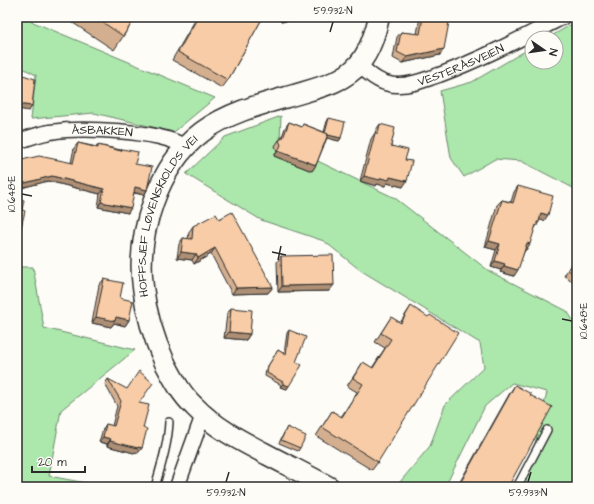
<svg xmlns="http://www.w3.org/2000/svg" width="594" height="504" viewBox="0 0 594 504" font-family="'Architects Daughter',sans-serif">
<style>
.green{fill:#ace7ac;stroke:#6c896c}
.lines{fill:none;stroke-linecap:round;stroke-linejoin:round}
.lane-casing{stroke:#2b2b2b;stroke-width:10}
.street-casing{stroke:#2b2b2b;stroke-width:17}
.secondary-casing{stroke:#2b2b2b;stroke-width:23}
.lane{stroke:#fdfcf7;stroke-width:7}
.street{stroke:#fdfcf7;stroke-width:14}
.secondary{stroke:#fdfcf7;stroke-width:20}
.wall{fill:#d4af8f;stroke:#2b2b2b}
.shaded-wall{fill:#ad8f74;stroke:#2b2b2b}
.building{fill:#f7cca6;stroke:#2b2b2b}
.ticks{fill:none;stroke:#2b2b2b;stroke-width:1.5}
.labels{text-anchor:middle;dominant-baseline:central;stroke-width:3.5;stroke-linejoin:round;paint-order:stroke}
.street-label{font-size:12px;fill:#2b2b2b;stroke:#fdfcf7}
.neatline{fill:none;stroke:#2b2b2b;stroke-width:1.5}
.ticks-label{font-size:10px;text-anchor:middle;fill:#2b2b2b}
</style>
<rect width="100%" height="100%" fill="#fdfcf7"/>
<filter id="ink" filterUnits="userSpaceOnUse"><feTurbulence type="fractalNoise" baseFrequency=".025" numOctaves="2"/><feDisplacementMap in="SourceGraphic" scale="8" xChannelSelector="R" yChannelSelector="G"/><feConvolveMatrix kernelMatrix="1 2 1 2 8 2 1 2 1" color-interpolation-filters="sRGB"/></filter>
<g filter="url(#ink)">
<g class="green">
<polygon points="17,17 26,17 33,22 215,98 174,132 94,113 31,119 36,75 17,65"/>
<polygon points="577,21 577,190 521,161 495,159 464,177 451,158 440,91 472,82 532,47 532,62 556,62 556,38 548,38"/>
<polygon points="281,116 280,143 395,198 489,271 567,311 577,326 577,487 525,487 547,392 512,383 485,406 445,487 399,487 400,482 430,446 445,405 484,367 480,343 360,270 324,241 261,220 186,174 225,137"/>
<polygon points="17,267 33,267 44,328 135,350 61,410 49,476 107,487 17,487"/>
</g>
<g class="lines">
<defs>
<g id="lane">
<path d="M155 487C161 466 168 444 169 422"/>
<polyline points="517,487 547,430"/>
</g>
<g id="street">
<path id="s1" d="M359 64C369 75 381 85 397 85 411 86 426 79 439 75 482 59 522 38 563 17"/>
<path id="s2" d="M17 142C28 138 38 134 50 132 81 127 159 130 186 147"/>
<polyline points="177,487 203,415"/>
</g>
<g id="secondary">
<path id="s3" d="M329 487C309 476 289 466 268 455 241 441 215 428 194 406 181 394 173 378 165 363 154 339 146 314 143 287 136 234 158 165 202 132 229 112 262 104 294 95 317 88 343 83 359 64 370 51 375 34 379 17"/>
</g>
</defs>
<use href="#lane" class="lane-casing"/>
<use href="#street" class="street-casing"/>
<use href="#secondary" class="secondary-casing"/>
<use href="#lane" class="lane"/>
<use href="#street" class="street"/>
<use href="#secondary" class="secondary"/>
</g>
<g class="wall">
<polygon points="64,17 136,17 114,50"/>
<polygon points="197,17 263,17 228,80 222,88 172,60"/>
<polygon points="280,17 308,17 281,22"/>
<polygon points="420,17 450,17 440,55 402,63 393,58 397,37 401,32 417,34"/>
<polygon points="329,118 341,138 339,141 327,138 316,165 312,171 274,156 277,151 275,146 279,140 281,139 285,128 289,122 302,127 303,124 324,132 327,121"/>
<polygon points="380,124 391,146 405,160 403,187 387,183 385,186 377,184 376,186 360,181 371,139 375,133 376,130"/>
<polygon points="78,143 97,147 98,145 121,150 122,149 135,164 147,190 144,195 134,193 128,213 98,207 100,194 48,181 17,189 17,161 71,163 74,148"/>
<polygon points="518,186 544,221 539,219 539,222 535,228 526,250 525,250 514,276 500,272 501,270 491,267 496,250 485,247 497,205 502,200 511,202 514,192"/>
<polygon points="219,219 273,287 268,293 232,294 211,254 194,264 192,260 177,258 179,244 183,238 188,239 189,232 193,226"/>
<polygon points="577,254 577,284 564,276"/>
<polygon points="281,256 329,291 278,292 277,262"/>
<polygon points="104,279 120,298 129,320 125,326 114,323 111,327 92,323 99,285"/>
<polygon points="411,306 378,462 372,470 316,436 332,411 341,417 357,392 347,386 363,362 372,368 385,348 375,342 391,317 400,323"/>
<polygon points="231,308 250,334 246,340 224,338 227,314"/>
<polygon points="289,330 296,362 287,389 280,387 281,385 265,376 266,369 278,350 284,354 287,333"/>
<polygon points="108,379 139,403 143,428 142,448 138,453 135,452 134,453 107,446 107,444 99,442 103,429 106,424 112,426 117,406 105,384"/>
<polygon points="515,385 508,487 457,487 511,391"/>
<polygon points="287,427 300,448 298,451 279,443"/>
</g>
<g class="shaded-wall">
<polygon points="292,17 308,17 281,22 283,18"/>
<polygon points="444,49 440,55 402,63 407,57"/>
<polygon points="17,104 32,106 29,111 17,109"/>
<polygon points="325,134 341,138 339,141 323,137"/>
<polygon points="278,151 316,165 312,171 274,156"/>
<polygon points="52,176 104,189 100,194 48,181 17,189 21,184"/>
<polygon points="364,176 381,178 390,177 407,181 403,187 387,183 385,186 377,184 376,186 360,181"/>
<polygon points="135,187 147,190 144,195 132,192"/>
<polygon points="101,202 131,208 128,213 98,207"/>
<polygon points="541,213 548,215 544,221 537,219"/>
<polygon points="489,241 500,244 496,250 485,247"/>
<polygon points="527,243 530,244 526,250 523,249"/>
<polygon points="215,248 211,254 194,264 198,258"/>
<polygon points="181,252 196,254 192,260 177,258"/>
<polygon points="495,261 505,264 501,270 491,267"/>
<polygon points="504,266 518,270 514,276 500,272"/>
<polygon points="334,285 329,291 278,292 282,286"/>
<polygon points="273,287 268,293 232,294 236,288"/>
<polygon points="96,317 116,317 129,320 125,326 114,323 111,327 92,323"/>
<polygon points="229,332 250,334 246,340 224,338"/>
<polygon points="283,384 289,386 287,389 280,387"/>
<polygon points="103,437 111,439 107,444 99,442"/>
<polygon points="110,441 138,447 142,448 138,453 135,452 134,453 107,446"/>
</g>
<g class="building">
<polygon points="95,17 136,17 123,36"/>
<polygon points="198,17 263,17 228,80 178,52"/>
<polygon points="283,17 292,17 283,18"/>
<polygon points="423,17 450,17 444,49 407,57 397,52 401,32 420,34"/>
<polygon points="17,73 35,79 32,106 17,104"/>
<polygon points="329,118 345,122 341,138 328,135 328,134 325,133"/>
<polygon points="289,122 302,127 303,124 328,134 316,165 278,151 281,145 279,140 283,138"/>
<polygon points="380,124 395,128 391,146 408,150 405,160 412,161 407,181 390,177 389,180 381,178 380,180 364,176 375,133 378,133"/>
<polygon points="78,143 98,148 98,145 121,151 122,149 138,152 135,164 152,167 147,190 135,187 131,208 101,202 104,189 52,176 21,184 17,168 17,161 39,156 73,163"/>
<polygon points="518,186 553,196 548,215 541,213 539,222 537,222 537,226 536,225 530,244 527,243 518,270 504,266 505,264 495,261 500,244 489,241 502,200 513,203"/>
<polygon points="17,198 24,200 22,210 25,211 17,245"/>
<polygon points="232,212 273,287 236,288 215,248 198,258 196,254 181,252 183,238 192,239 193,226 216,214 219,219"/>
<polygon points="17,246 20,246 17,258"/>
<polygon points="333,255 334,285 282,286 281,256"/>
<polygon points="577,255 577,276 568,270"/>
<polygon points="104,279 123,283 120,298 133,301 129,320 116,317 115,321 96,317"/>
<polygon points="411,306 428,317 430,315 458,333 378,462 322,427 332,411 342,417 363,384 353,378 363,362 373,368 391,339 381,333 391,317 401,323"/>
<polygon points="231,308 252,310 250,334 229,332"/>
<polygon points="289,330 306,337 296,362 302,365 289,386 283,384 283,382 267,373 268,366 278,350 286,355"/>
<polygon points="139,371 153,383 139,403 149,405 143,428 147,429 142,448 138,447 138,448 110,441 111,439 103,437 106,424 114,426 121,401 108,379 127,389"/>
<polygon points="515,385 531,394 530,395 552,407 508,487 458,487"/>
<polygon points="287,427 306,436 300,448 281,440"/>
</g>
</g>
<path class="ticks" d="M330 32 333 22M22 194 32 196M272 252 286 255M278 260 281 246M562 319 572 321M226 482 229 472M528 482 531 472"/>
<g class="labels">
<g class="street-label">
<text stroke="none"><textPath href="#s1" startOffset="112">VESTERÅSVEIEN</textPath></text>
<text stroke="none"><textPath href="#s2" startOffset="87">ÅSBAKKEN</textPath></text>
<text stroke="none"><textPath href="#s3" startOffset="367">HOFFSJEF LØVENSKIOLDS VEI</textPath></text>
</g>
</g>
<rect width="594" height="504" fill="none" stroke="#fdfcf7" stroke-width="44"/>
<g transform="translate(544 50) rotate(103)"><circle r="19" fill="#fdfcf7" stroke="#a9a8a5"/>
<path d="M0-3L7 15L0 10L-7 15Z" fill="#2b2b2b"/>
<text y="-6" font-size="11" font-weight="bold" text-anchor="middle" fill="#2b2b2b">N</text>
</g>
<path d="M32 466v6h53v-6" fill="none" stroke="#2b2b2b" stroke-width="2"/>
<text x="38" y="466" font-size="12" fill="#2b2b2b" stroke="#fdfcf7" stroke-width="3" paint-order="stroke">20 m</text>
<rect x="22" y="22" width="550" height="460" class="neatline"/>
<g class="ticks-label">
<text x="333" y="14">59.932°N</text>
<text transform="translate(11 194) rotate(-90)" y="4">10.648°E</text>
<text transform="translate(583 321) rotate(-90)" y="4">10.648°E</text>
<text x="226" y="496">59.932°N</text>
<text x="528" y="496">59.933°N</text>
</g>
</svg>
